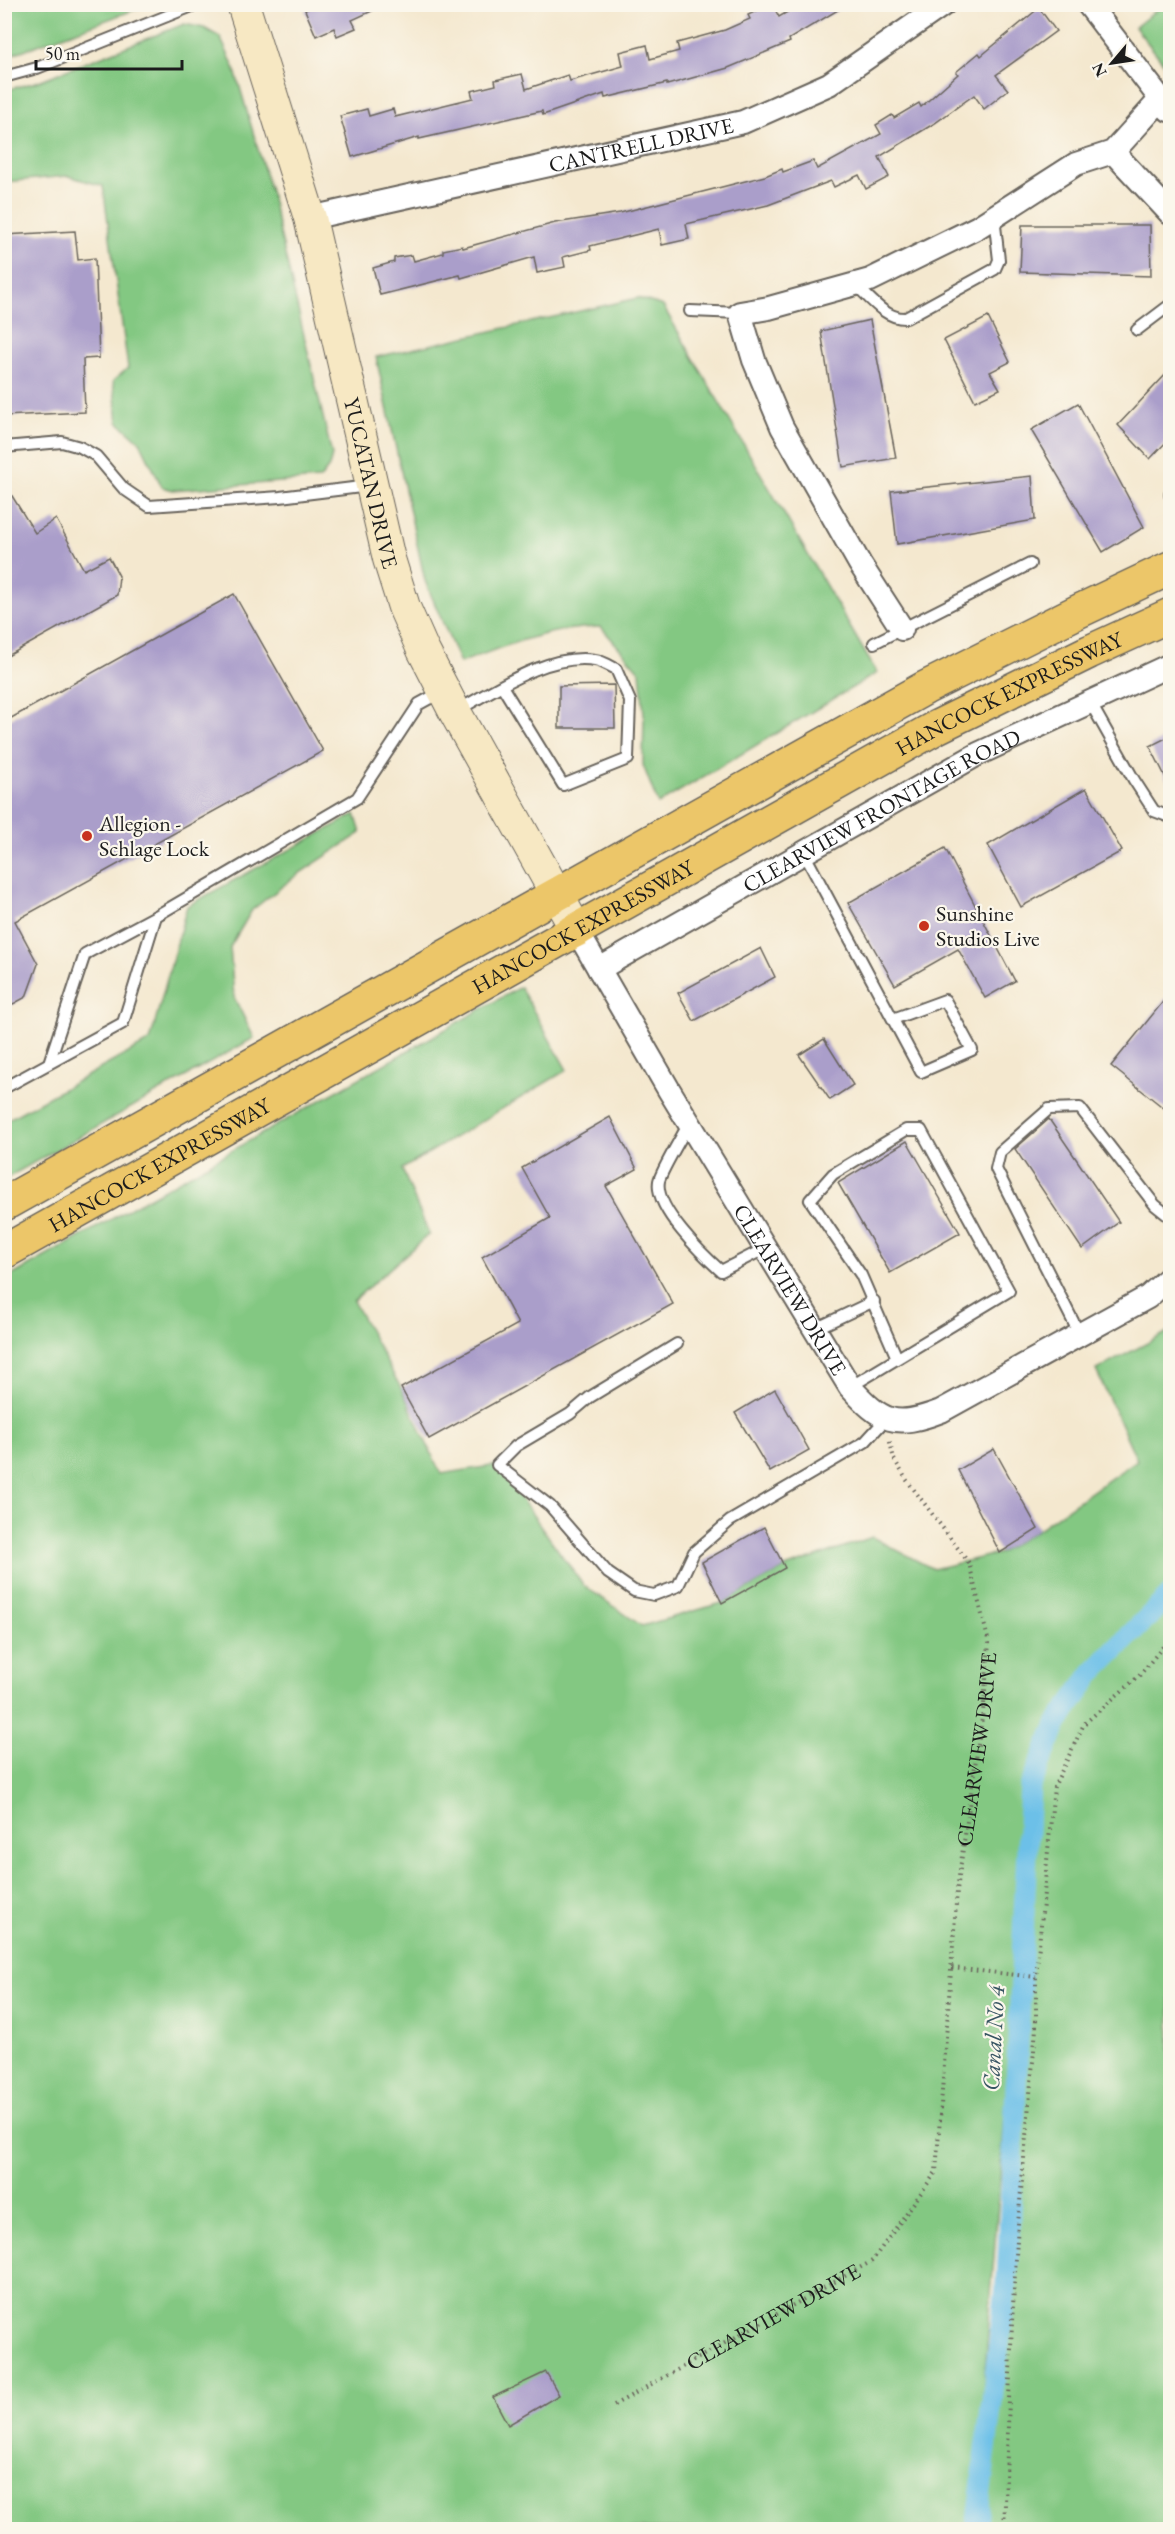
<svg xmlns="http://www.w3.org/2000/svg" width="1175" height="2534" viewBox="0 0 1175 2534" font-family="'EB Garamond',serif">
<style>
.green{fill:#83c882;stroke:#50724f;stroke-width:1.5}
.lines{fill:none;stroke-linecap:round;stroke-linejoin:round}
.canal{stroke:#6cc0e8;stroke-width:21}
.building{fill:#aa9eca}
.lane-casing{stroke:#68635b;stroke-width:14}
.street-casing{stroke:#68635b;stroke-width:26}
.secondary-casing{stroke:#68635b;stroke-width:34}
.primary-casing{stroke:#68635b;stroke-width:36}
.path{stroke:#68635b;stroke-width:4;stroke-dasharray:1.5 4.5;stroke-linecap:butt}
.lane{stroke:#fff;stroke-width:10}
.street{stroke:#fff;stroke-width:22}
.secondary{stroke:#f7e8c3;stroke-width:32}
.primary{stroke:#ecc669;stroke-width:33}
.poi-dot{fill:#c8321e;stroke:#fbf7ec;stroke-width:2}
.labels{text-anchor:middle;dominant-baseline:central;stroke-width:4.5;stroke-linejoin:round;paint-order:stroke}
.street-label{font-size:22px;fill:#1c1c1c;stroke:#fbf7ec}
.poi-label{font-size:22px;fill:#1c1c1c;stroke:#fbf7ec;text-anchor:start}
.water-label{font-size:24px;font-style:italic;fill:#385563;stroke:#fbf7ec}
</style>
<rect width="100%" height="100%" fill="#fbf7ec"/>
<filter id="ink" filterUnits="userSpaceOnUse"><feTurbulence type="fractalNoise" baseFrequency=".0167" numOctaves="2"/><feDisplacementMap in="SourceGraphic" scale="12" xChannelSelector="R" yChannelSelector="G"/><feConvolveMatrix kernelMatrix="1 2 1 2 8 2 1 2 1" color-interpolation-filters="sRGB"/></filter>
<filter id="wash" filterUnits="userSpaceOnUse"><feTurbulence type="fractalNoise" baseFrequency=".008" numOctaves="4" result="noise"/><feDisplacementMap in="SourceGraphic" scale="24" xChannelSelector="R" yChannelSelector="G"/><feGaussianBlur stdDeviation="1.35" result="paint"/><feColorMatrix in="noise" values="0 0 0 0 0 0 0 0 0 0 0 0 0 0 0 0 0 1.4 0 .05"/><feComposite in="paint" operator="in"/></filter>
<g filter="url(#wash)">
<rect width="100%" height="100%" fill="#f4e8cf"/>
<g class="green">
<polygon points="5,4 148,4 148,5 5,57"/>
<polygon points="1163,5 1170,5 1170,71 1135,27"/>
<polygon points="184,24 204,28 220,37 234,67 270,190 332,455 329,467 320,479 173,490 162,487 140,442 118,422 113,381 128,368 103,186 68,176 5,182 5,90 36,82"/>
<path d="M638 298 663 306 877 673 658 804 643 765 644 715 640 672 601 627C552 627 506 645 460 663L425 581 376 357Z"/>
<polygon points="355,814 361,833 297,875 252,910 230,947 234,997 254,1038 5,1179 5,1121 150,1041 187,906"/>
<polygon points="520,987 567,1070 402,1169 429,1234 353,1301 401,1388 441,1474 497,1465 583,1585 642,1626 722,1603 785,1568 872,1537 933,1569 1000,1553 1038,1529 1137,1460 1096,1370 1170,1331 1170,2529 982,2529 1007,2279 1028,1815 973,2529 5,2529 4,1280"/>
</g>
<g class="lines">
<polyline class="canal" points="976,2530 1007,2279 1030,1787 1057,1724 1093,1672 1170,1595"/>
</g>
<g id="blocks">
<g class="building">
<polygon points="317,4 387,4 352,20 356,28 337,36 334,28 316,36 305,10"/>
<polygon points="772,4 779,17 801,4 848,4 789,39 790,42 728,68 667,85 667,83 605,98 604,94 543,115 542,111 419,139 419,137 352,157 340,116 367,109 369,116 393,109 395,117 473,98 471,91 496,85 495,80 522,74 526,89 568,75 570,81 623,66 620,52 647,45 650,59 679,51 677,43 725,30 750,19 748,15"/>
<polygon points="1039,8 1056,31 996,75 1008,90 984,109 974,95 935,123 879,157 889,177 866,189 859,175 834,187 831,181 768,205 686,224 689,239 662,245 659,229 590,246 591,250 563,257 565,267 537,273 534,257 461,278 460,275 380,295 373,268 394,262 394,258 412,255 414,261 443,253 443,250 462,246 463,248 555,223 620,213 765,176 782,169 783,172 813,161 817,169 881,134 876,125 892,115 894,118 919,103 921,107 958,74 956,72 979,53 981,56"/>
<polygon points="1022,225 1150,225 1151,276 1020,272"/>
<polygon points="75,231 78,260 95,258 99,358 83,359 85,412 4,416 4,235"/>
<polygon points="988,317 1010,362 990,372 1000,389 975,401 944,340"/>
<polygon points="870,320 896,458 843,467 821,331"/>
<polygon points="1170,370 1170,438 1150,459 1118,425"/>
<polygon points="1078,403 1144,527 1103,552 1031,430"/>
<polygon points="1032,476 1035,520 897,544 891,491"/>
<polygon points="4,483 35,533 56,519 84,570 109,557 119,576 117,595 4,658"/>
<polygon points="234,594 323,751 15,921 38,964 26,997 4,1009 4,722"/>
<polygon points="614,685 615,728 559,728 559,686"/>
<polygon points="1170,736 1170,786 1150,746"/>
<polygon points="1086,788 1122,851 1021,907 988,845"/>
<polygon points="945,848 1015,981 985,998 958,949 895,985 848,903"/>
<polygon points="761,948 775,977 694,1021 678,993"/>
<polygon points="1170,993 1170,1113 1111,1066"/>
<polygon points="824,1039 853,1085 830,1100 799,1055"/>
<polygon points="610,1117 637,1169 606,1186 673,1304 429,1439 401,1388 518,1324 482,1257 550,1218 522,1168"/>
<polygon points="1049,1119 1119,1222 1082,1249 1015,1149"/>
<polygon points="907,1141 960,1233 890,1273 838,1183"/>
<polygon points="775,1389 809,1450 770,1472 735,1413"/>
<polygon points="994,1449 1038,1529 1000,1553 958,1470"/>
<polygon points="764,1527 785,1568 722,1603 702,1562"/>
<polygon points="546,2372 559,2395 508,2425 493,2397"/>
</g>
</g>
</g>
<g filter="url(#ink)">
<use href="#blocks" fill-opacity="0" stroke="#68635b" stroke-width="1.5"/>
<g class="lines">
<defs>
<g id="lane">
<polyline points="4,77 37,68 197,4"/>
<path d="M855 284C870 298 885 319 906 318L995 269 999 260 994 217"/>
<polyline points="690,311 740,313"/>
<polyline points="1137,330 1170,305"/>
<polyline points="4,447 62,442 80,447 96,456 124,489 149,506 280,497 369,486"/>
<polyline points="1170,495 1170,494"/>
<polyline points="874,643 1030,564"/>
<polyline points="1090,702 1134,780 1154,811 1170,817"/>
<path d="M458 710C498 688 548 653 595 660 602 661 610 666 616 669L630 701 628 759 563 785 502 686"/>
<polyline points="804,853 921,1072 972,1050 945,1000 893,1019"/>
<polyline points="49,1063 85,954 156,916 357,798 419,704 441,692"/>
<polyline points="4,1088 123,1023 156,916"/>
<path d="M689 1123C683 1135 661 1171 659 1181 654 1208 703 1255 721 1271L766 1248"/>
<polyline points="815,1329 874,1301"/>
<polyline points="1080,1335 996,1169 1000,1152 1049,1109 1080,1108 1155,1205 1170,1217"/>
<polyline points="677,1344 590,1397 570,1414 516,1446 497,1465 550,1506 608,1573 634,1591 654,1595 678,1586 694,1552 730,1521 865,1442 886,1419"/>
<polyline points="850,1387 1009,1291 921,1130 906,1130 833,1174 810,1200 861,1275 897,1358"/>
</g>
<g id="street">
<polyline points="1088,4 1169,110"/>
<polyline points="1113,152 1170,213"/>
<path id="s2" d="M310 218 743 122 829 84 944 4"/>
<polyline points="902,629 860,564 782,427 754,360 740,313 769,308 870,280 978,227 1076,164 1113,152 1160,100"/>
<path id="s3" d="M577 931 669 1090 850 1387C882 1422 894 1429 941 1411L1148 1297 1170 1277"/>
<path id="s4" d="M599 969 978 754 1170 665"/>
</g>
<g id="secondary">
<path id="s5" d="M243 4 310 218 389 559 404 607 423 650 455 712 577 931"/>
</g>
<g id="primary">
<polyline points="4,1204 925,688 1077,612 1170,568"/>
<path id="s6" d="M4 1252 937 727 1089 652 1170 615"/>
</g>
</defs>
<use href="#lane" class="lane-casing"/>
<use href="#street" class="street-casing"/>
<use href="#secondary" class="secondary-casing"/>
<use href="#primary" class="primary-casing"/>
<g class="path">
<polyline points="952,1968 1036,1977"/>
<path id="s1" d="M614 2405 872 2261 936 2172 957 1890 984 1704 989 1643 969 1563 906 1479 894 1459 889 1438"/>
<polyline points="1004,2530 1012,2322 1018,2223 1036,2029 1036,1977 1054,1787 1084,1724 1139,1676 1170,1638"/>
</g>
<use href="#lane" class="lane"/>
<use href="#street" class="street"/>
<use href="#secondary" class="secondary"/>
<use href="#primary" class="primary"/>
</g>
</g>
<g class="poi-dot">
<circle cx="87" cy="836" r="6"/>
<circle cx="924" cy="926" r="6"/>
</g>
<g class="labels">
<g class="street-label">
<text stroke="none"><textPath href="#s2" startOffset="339">CANTRELL DRIVE</textPath></text>
<text stroke="none"><textPath href="#s5" startOffset="496">YUCATAN DRIVE</textPath></text>
<text stroke="none"><textPath href="#s6" startOffset="1150">HANCOCK EXPRESSWAY</textPath></text>
<text stroke="none"><textPath href="#s4" startOffset="324">CLEARVIEW FRONTAGE ROAD</textPath></text>
<text stroke="none"><textPath href="#s6" startOffset="664">HANCOCK EXPRESSWAY</textPath></text>
<text stroke="none"><textPath href="#s6" startOffset="178">HANCOCK EXPRESSWAY</textPath></text>
<text stroke="none"><textPath href="#s3" startOffset="417">CLEARVIEW DRIVE</textPath></text>
<text stroke="none"><textPath href="#s1" startOffset="830">CLEARVIEW DRIVE</textPath></text>
<text stroke="none"><textPath href="#s1" startOffset="182">CLEARVIEW DRIVE</textPath></text>
</g>
<g class="poi-label">
<text x="99" y="823">Allegion -<tspan x="99" dy="25">Schlage Lock</tspan></text>
<text x="936" y="913">Sunshine<tspan x="936" dy="25">Studios Live</tspan></text>
</g>
<g class="water-label">
<text transform="translate(993 2038) rotate(-87)">Canal No 4</text>
</g>
</g>
<rect width="1175" height="2534" fill="none" stroke="#fbf7ec" stroke-width="24"/>
<g transform="translate(1112 63) rotate(241)" stroke="#fbf7ec" stroke-width="4.5" paint-order="stroke">
<path d="M0-4.5L10 22L0 15L-10 22Z" fill="#1c1c1c"/>
<text y="-9" font-size="16" font-weight="bold" text-anchor="middle" fill="#1c1c1c">N</text>
</g>
<path d="M36 60v9h146v-9" fill="none" stroke="#1c1c1c" stroke-width="3"/>
<text x="45" y="60" font-size="18" fill="#1c1c1c" stroke="#fbf7ec" stroke-width="4.5" paint-order="stroke">50 m</text>
</svg>
